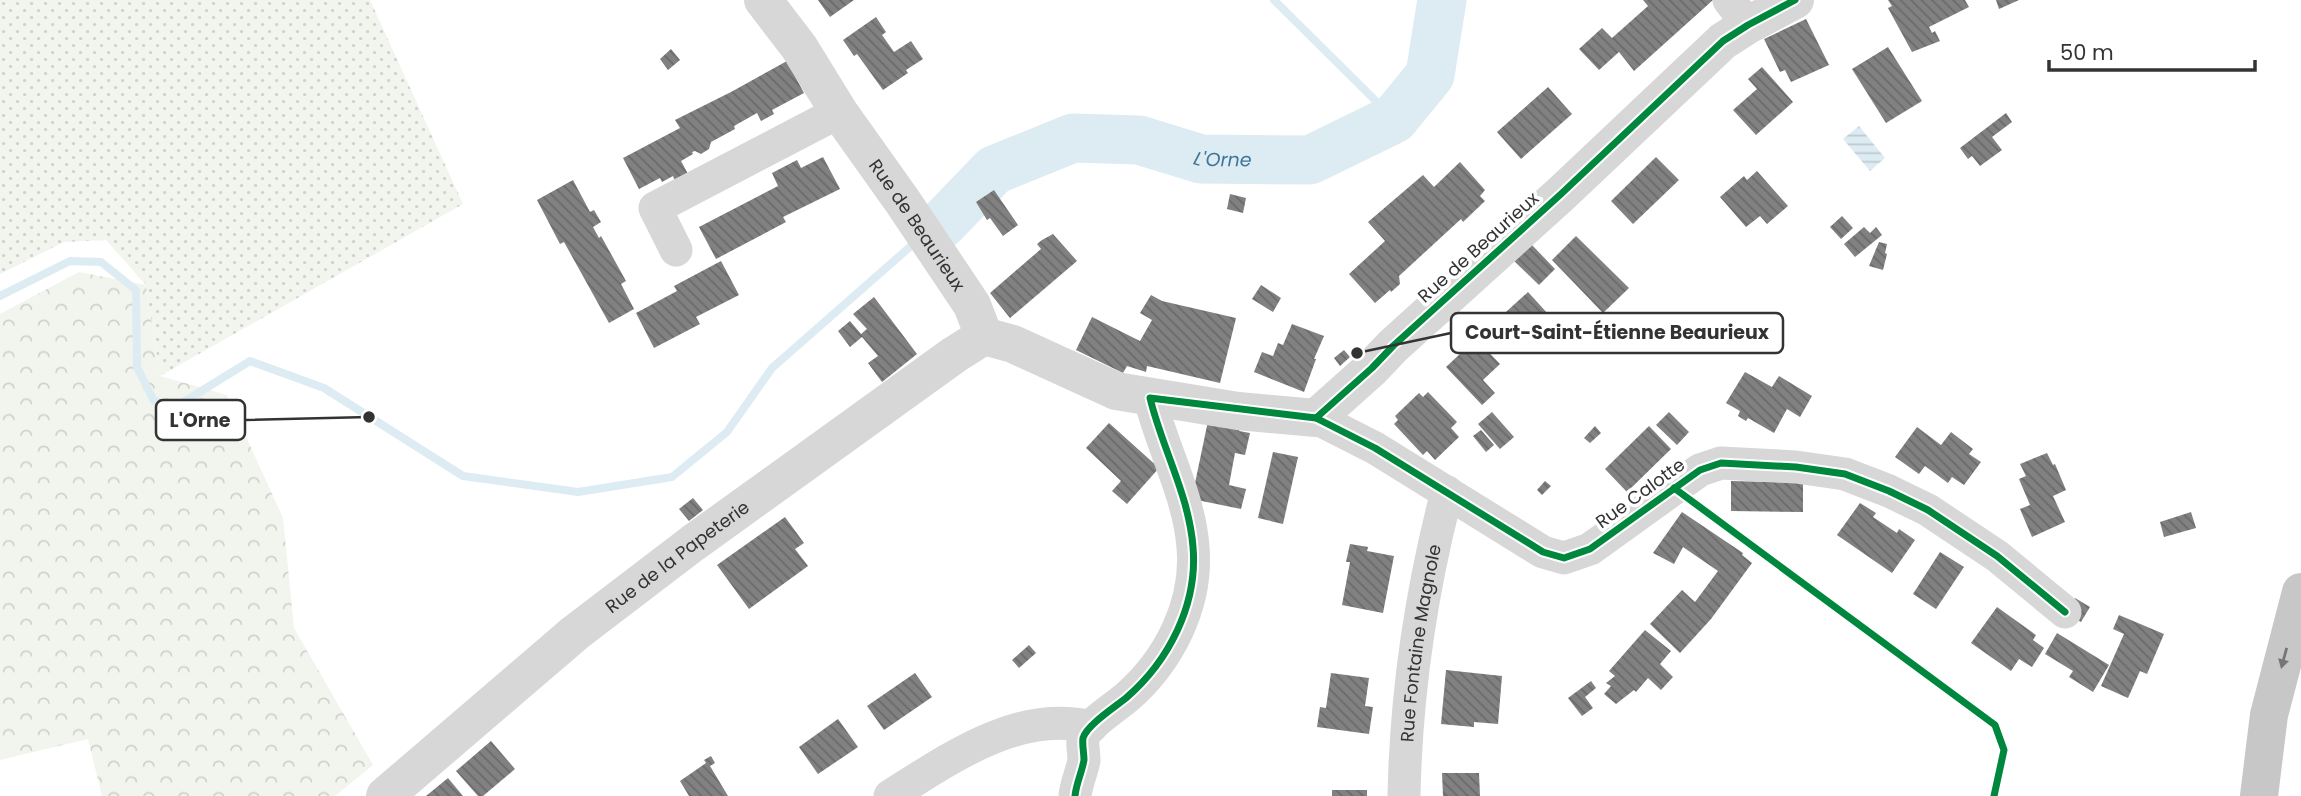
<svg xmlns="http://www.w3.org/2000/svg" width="2301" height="796" viewBox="0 0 2301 796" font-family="Poppins,sans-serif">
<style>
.grass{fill:url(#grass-dots)}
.forest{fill:url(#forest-crowns)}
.water{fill:url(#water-rules)}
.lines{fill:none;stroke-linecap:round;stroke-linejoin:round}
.stream{stroke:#ddebf3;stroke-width:8}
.river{stroke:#ddebf3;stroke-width:49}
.building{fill:url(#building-back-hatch)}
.minor{stroke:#d7d7d7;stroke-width:33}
.tertiary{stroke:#d7d7d7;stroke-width:38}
.trunk{stroke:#c7c7c7;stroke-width:38}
.cycleway-casing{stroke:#fff;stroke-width:11}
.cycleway{stroke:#00873e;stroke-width:7}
.oneway{fill:#767676}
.labels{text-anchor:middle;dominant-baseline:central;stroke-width:7;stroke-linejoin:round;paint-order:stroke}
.street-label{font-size:18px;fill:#333;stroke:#fff}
.water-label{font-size:19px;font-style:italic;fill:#3f7597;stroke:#fff}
.leader{fill:none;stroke:#333;stroke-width:2.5}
.callout-dot{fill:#333;stroke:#fff;stroke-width:2.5}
.callout{fill:#fff;stroke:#333;stroke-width:2.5}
.callout-label{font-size:19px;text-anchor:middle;font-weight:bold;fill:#333}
</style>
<defs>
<pattern id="grass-dots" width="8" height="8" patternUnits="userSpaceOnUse" patternTransform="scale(1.75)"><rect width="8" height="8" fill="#f1f5ed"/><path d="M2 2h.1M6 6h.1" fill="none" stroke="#cfd2cc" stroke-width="1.8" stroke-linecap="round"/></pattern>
<pattern id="forest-crowns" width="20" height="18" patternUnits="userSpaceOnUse" patternTransform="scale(1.75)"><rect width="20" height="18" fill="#f1f5ed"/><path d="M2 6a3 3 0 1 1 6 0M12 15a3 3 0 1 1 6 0" fill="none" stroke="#cfd2cc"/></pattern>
<pattern id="water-rules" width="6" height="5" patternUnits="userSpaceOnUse" patternTransform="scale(1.75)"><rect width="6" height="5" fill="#ddebf3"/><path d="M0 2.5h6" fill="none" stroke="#becad1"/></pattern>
<pattern id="building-back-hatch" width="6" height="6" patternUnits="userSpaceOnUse" patternTransform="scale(1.75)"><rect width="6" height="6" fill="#818181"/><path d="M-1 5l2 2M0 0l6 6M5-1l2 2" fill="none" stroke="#6a6a6a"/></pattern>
</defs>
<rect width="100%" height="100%" fill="#fff"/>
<polygon class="grass" points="0,0 370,0 463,204 160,376 146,285 106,240 64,242 0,274"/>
<polygon class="forest" points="79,272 146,285 160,376 227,395 283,518 294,628 373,765 335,796 102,796 88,739 0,760 0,314"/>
<polygon class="water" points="1859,126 1885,158 1870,171 1843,139"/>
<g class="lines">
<g class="stream">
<polyline points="1274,0 1394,119"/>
<polyline points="0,296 70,261 101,262 136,290 137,367 154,401 177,406 250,361 324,388 463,476 578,492 672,477 727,432 772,368 911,246"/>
</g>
<path class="river" id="s1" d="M942 224 994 170 1073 138 1139 140 1201 159 1310 160 1394 119 1430 75 1442 0"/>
</g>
<g class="building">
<polygon points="818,0 854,0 830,17"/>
<polygon points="1643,0 1713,0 1634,71 1619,52 1599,70 1579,49 1602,28 1612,38 1648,6"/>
<polygon points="1888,0 1965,0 1969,7 1929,27 1932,33 1935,31 1940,41 1912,52 1888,8 1892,6"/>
<polygon points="1996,0 2019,0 1999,9"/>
<polygon points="876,17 886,32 882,35 894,52 911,41 923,59 906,70 908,73 883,90 857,54 854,56 843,40"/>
<polygon points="1806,19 1829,65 1791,82 1785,70 1780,72 1764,39"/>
<polygon points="1888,47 1922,101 1886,123 1852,69"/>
<polygon points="671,49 680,60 668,70 660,59"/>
<polygon points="787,61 804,93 772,110 774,114 761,121 757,113 734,126 735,129 711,142 709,149 701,154 695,151 692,152 693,154 681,161 688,174 675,181 673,176 662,182 660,178 639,189 623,158 680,128 675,120 731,92"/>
<polygon points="1762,67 1793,102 1756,135 1733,110 1757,89 1748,79"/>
<polygon points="1548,87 1572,114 1521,159 1497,132"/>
<polygon points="2006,113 2012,122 1992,137 2002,150 1980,166 1972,156 1968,159 1960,148"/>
<polygon points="823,157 840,189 783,217 786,222 716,259 699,227 778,186 772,173 797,160 801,168"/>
<polygon points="1656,157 1679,180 1633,224 1611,201"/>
<polygon points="1460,162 1485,190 1480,196 1485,201 1463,222 1461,219 1399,276 1400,284 1391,292 1390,290 1375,303 1349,274 1385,241 1368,222 1423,175 1434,187"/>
<polygon points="1757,171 1788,206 1767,224 1760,216 1746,227 1720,197 1744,176 1747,180"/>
<polygon points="573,180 590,212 594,210 601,222 593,227 599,238 601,236 626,281 621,284 634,309 609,323 564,242 560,244 537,200"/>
<polygon points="994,190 1018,225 1003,236 990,218 987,220 976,202"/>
<polygon points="1230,194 1246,198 1243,213 1227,209"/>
<polygon points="1842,216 1853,228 1841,239 1830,227"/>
<polygon points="1864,227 1870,233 1876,227 1882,235 1855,257 1844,244"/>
<polygon points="1053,234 1077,261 1010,318 990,293 1041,249 1037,244 1042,240"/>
<polygon points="1576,236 1629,288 1603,313 1552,260"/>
<polygon points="1879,242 1887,244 1885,253 1887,254 1883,270 1869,266"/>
<polygon points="1531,244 1555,269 1539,285 1514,261"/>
<polygon points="721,261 739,295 696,317 700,324 654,348 636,313 677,291 674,286"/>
<polygon points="1261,285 1281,298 1273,312 1252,299"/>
<polygon points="1528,292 1549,315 1537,326 1547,336 1534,348 1525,339 1518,345 1496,321"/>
<polygon points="1151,295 1162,301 1236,318 1220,383 1147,366 1146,372 1127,366 1123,373 1076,350 1092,317 1140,341 1152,320 1140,313"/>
<polygon points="874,297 917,354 882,382 868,363 878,356 862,337 850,347 838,331 850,321 861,334 867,329 853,314"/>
<polygon points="1292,324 1324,336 1314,359 1316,359 1304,392 1254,372 1262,352 1273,356 1278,343 1283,345"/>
<polygon points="1476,339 1500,364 1483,380 1495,393 1482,405 1446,367"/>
<polygon points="1344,350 1350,357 1340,366 1334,358"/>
<polygon points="1745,372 1772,387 1779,376 1812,396 1800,417 1787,409 1774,433 1748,418 1746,421 1738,416 1740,411 1726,403"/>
<polygon points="1428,392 1457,422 1451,428 1459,437 1435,460 1427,451 1423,455 1394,424 1398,420 1395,416 1419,393 1423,397"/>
<polygon points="1492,412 1514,437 1500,449 1478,424"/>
<polygon points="1669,412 1689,432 1677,445 1656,425"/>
<polygon points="1208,421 1240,428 1239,431 1250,433 1245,455 1235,453 1229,485 1246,489 1241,509 1197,500 1194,488"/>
<polygon points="1109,423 1159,468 1127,504 1112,491 1121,481 1086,448"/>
<polygon points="1595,426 1601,433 1590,443 1584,438"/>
<polygon points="1649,426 1671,449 1627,492 1605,469"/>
<polygon points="1917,427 1941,445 1951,432 1973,449 1969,454 1981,462 1964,485 1952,477 1948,483 1925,466 1919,474 1895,457"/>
<polygon points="1481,430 1494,445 1486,452 1473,436"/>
<polygon points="1273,452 1298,457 1283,524 1258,518"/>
<polygon points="2047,453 2053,465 2055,464 2066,490 2053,496 2065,522 2032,537 2020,509 2030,505 2019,479 2026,476 2020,464"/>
<polygon points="1545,481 1551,486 1542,495 1537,490"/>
<polygon points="1731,481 1803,483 1803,512 1731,511"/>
<polygon points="693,498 703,510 689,521 679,509"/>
<polygon points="1860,503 1876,513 1873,517 1897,533 1899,529 1915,540 1892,573 1837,535"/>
<polygon points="1682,512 1743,553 1742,555 1752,563 1711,619 1680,653 1650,624 1682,590 1695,602 1718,571 1683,547 1674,564 1653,553"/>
<polygon points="2191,512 2196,528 2164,537 2160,522"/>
<polygon points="785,517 804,543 795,549 808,566 749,609 717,565"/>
<polygon points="1350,544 1368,547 1367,551 1394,556 1383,613 1342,605 1350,562 1346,562"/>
<polygon points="1940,552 1964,567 1936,609 1913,594"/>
<polygon points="2075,598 2090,607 2081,622 2067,613"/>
<polygon points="1997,607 2036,635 2033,640 2044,648 2032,667 2019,659 2011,671 1971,643"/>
<polygon points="2119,615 2164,634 2147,674 2140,671 2128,698 2101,686 2124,634 2113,629"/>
<polygon points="1645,630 1671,651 1660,664 1673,677 1661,690 1648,678 1636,692 1634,690 1616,704 1604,694 1611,686 1606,683 1615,676 1609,671"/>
<polygon points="2057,633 2109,665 2093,692 2069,677 2073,671 2045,654"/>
<polygon points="1029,645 1036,653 1019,668 1012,660"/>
<polygon points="1446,670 1502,676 1498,724 1474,722 1474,727 1441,724"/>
<polygon points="915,673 932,697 884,730 867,706"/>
<polygon points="1331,673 1369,678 1365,706 1373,707 1369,734 1317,727 1320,707 1326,708"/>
<polygon points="1591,681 1596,688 1585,697 1593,708 1582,716 1568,698"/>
<polygon points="838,719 858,747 818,774 799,747"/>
<polygon points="491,741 515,769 483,796 478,796 456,771"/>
<polygon points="711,756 715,763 710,766 728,796 689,796 680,781 706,763 704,760"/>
<polygon points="1442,773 1479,773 1480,796 1443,796"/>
<polygon points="448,778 463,796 426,796"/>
<rect x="1332" y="790" width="35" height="6"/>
</g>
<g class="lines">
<g class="minor">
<polyline points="1729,0 1748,25"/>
<polyline points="676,250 655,208 839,112"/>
<polyline points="1316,418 1375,448 1543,552 1564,558 1590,549 1700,470 1721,463 1796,467 1845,474 1889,491 1928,510 1997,556 2065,612"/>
<path d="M890 796C949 759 1018 709 1091 727"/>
<path d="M1075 796C1076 784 1082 772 1084 760 1084 753 1082 745 1083 738 1087 725 1115 707 1126 698 1169 661 1198 604 1193 547 1189 495 1162 448 1150 398"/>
<path id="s2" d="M1404 796C1406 692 1421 592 1447 492"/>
</g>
<g class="tertiary">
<path id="s3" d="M763 0 799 47 839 112 903 202 972 305 984 336"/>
<polyline points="984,336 1013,344 1116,391 1238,411 1316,418 1372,368 1393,346 1561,194 1723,41 1748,25 1795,0"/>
<path id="s4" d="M385 796 575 633 693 543 954 355 984 336"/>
</g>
<polyline class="trunk" points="2259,796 2269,715 2301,592"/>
<defs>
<g id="cycleway">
<polyline points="1316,418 1375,448 1543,552 1564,558 1590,549 1700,470 1721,463 1796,467 1845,474 1889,491 1928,510 1997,556 2065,612"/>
<polyline points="1674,488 1995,725 2004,750 1994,796"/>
<path d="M1075 796C1076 784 1082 772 1084 760 1084 753 1082 745 1083 738 1087 725 1115 707 1126 698 1169 661 1198 604 1193 547 1189 495 1162 448 1150 398L1316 418 1372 368 1393 346 1561 194 1723 41 1748 25 1795 0"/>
</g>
</defs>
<use href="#cycleway" class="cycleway-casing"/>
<use href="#cycleway" class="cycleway"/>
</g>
<defs><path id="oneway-solid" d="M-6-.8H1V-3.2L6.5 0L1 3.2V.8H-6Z" transform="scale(1.75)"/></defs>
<use class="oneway" href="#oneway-solid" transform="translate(2284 658) rotate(105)"/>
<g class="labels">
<g class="street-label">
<text stroke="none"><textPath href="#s3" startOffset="273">Rue de Beaurieux</textPath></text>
<text transform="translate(1478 247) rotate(-42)">Rue de Beaurieux</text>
<text transform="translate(1640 493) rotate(-36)">Rue Calotte</text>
<text stroke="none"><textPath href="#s4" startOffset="378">Rue de la Papeterie</textPath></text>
<text stroke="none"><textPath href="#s2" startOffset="154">Rue Fontaine Magnole</textPath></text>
</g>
<g class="water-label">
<text stroke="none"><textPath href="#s1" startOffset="313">L'Orne</textPath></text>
</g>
</g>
<path class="leader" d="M1357 353L1451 333M369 417L245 420"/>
<g class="callout-dot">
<circle cx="1357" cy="353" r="7"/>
<circle cx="369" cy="417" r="7"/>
</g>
<g class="callout">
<rect x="1451" y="313" width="332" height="40" rx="7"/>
<rect x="156" y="400" width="89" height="40" rx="7"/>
</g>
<g class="callout-label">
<text x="1617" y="339">Court-Saint-Étienne Beaurieux</text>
<text x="200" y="427">L'Orne</text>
</g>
<path d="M2049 60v10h206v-10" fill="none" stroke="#333333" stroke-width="3.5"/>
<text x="2060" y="60" font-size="21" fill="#333333" stroke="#ffffff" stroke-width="5" paint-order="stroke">50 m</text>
</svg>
